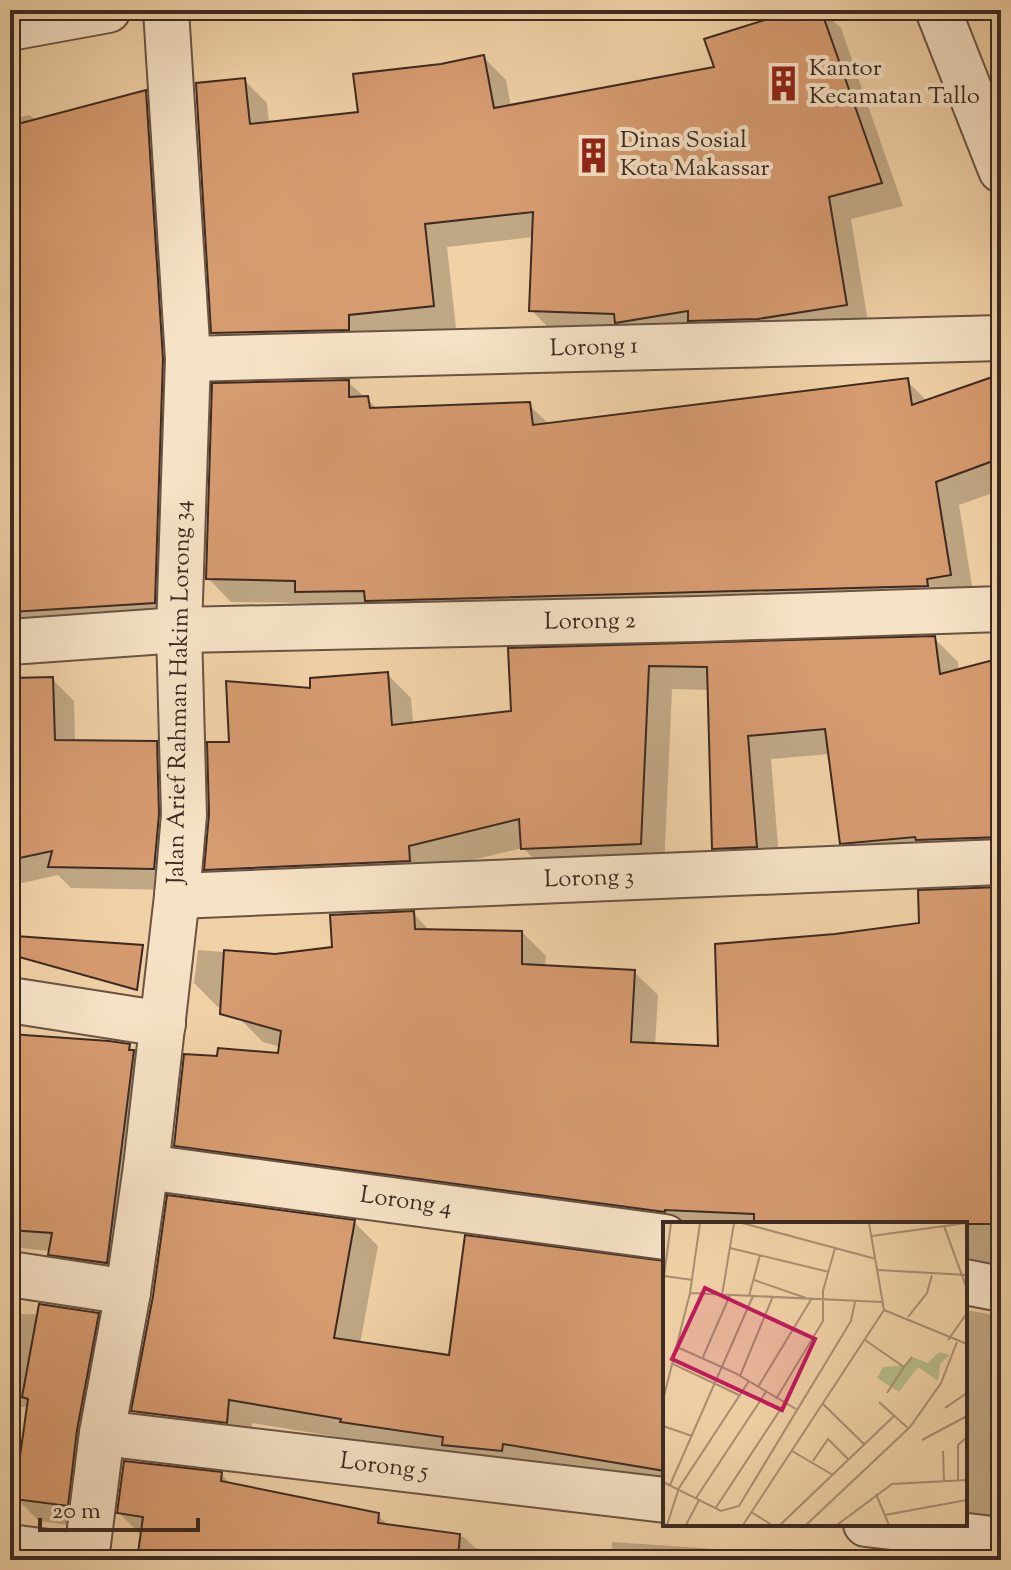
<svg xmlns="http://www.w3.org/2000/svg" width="1011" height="1570" viewBox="0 0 1011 1570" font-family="'Sorts Mill Goudy',serif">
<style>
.shadow{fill:#0003}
.building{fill:#d79b70;stroke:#3c2a22;stroke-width:2}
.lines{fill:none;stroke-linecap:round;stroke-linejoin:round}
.minor-casing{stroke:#695443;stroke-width:48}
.tertiary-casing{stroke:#695443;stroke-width:48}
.minor{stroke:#f6e2c6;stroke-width:44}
.tertiary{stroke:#f6e2c6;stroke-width:44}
.labels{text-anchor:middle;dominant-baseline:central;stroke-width:8;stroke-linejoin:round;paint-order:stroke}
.poi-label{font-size:24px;fill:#3c2a22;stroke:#f6e2c6;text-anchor:start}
.street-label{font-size:24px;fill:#3c2a22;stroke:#f6e2c6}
.inset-road{fill:none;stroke:#a98f72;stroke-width:2}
.view{fill:#c2185b;fill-opacity:0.15;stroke:#c2185b;stroke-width:4}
.inset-edge{fill:none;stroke:#3c2a22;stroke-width:4}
</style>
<rect width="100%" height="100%" fill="#f1d2a7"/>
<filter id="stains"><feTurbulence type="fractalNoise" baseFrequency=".0025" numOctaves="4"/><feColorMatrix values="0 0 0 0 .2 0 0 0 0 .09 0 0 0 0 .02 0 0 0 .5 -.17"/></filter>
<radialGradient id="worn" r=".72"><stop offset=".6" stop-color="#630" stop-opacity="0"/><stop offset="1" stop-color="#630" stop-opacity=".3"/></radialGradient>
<g class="shadow">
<polygon points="802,10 822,10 841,28 903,206 851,219 869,328 554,333 531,310 534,237 447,247 456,328 236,356 213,332 244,80 267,103 269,123 360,113 441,66 483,57 506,80 511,107 717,69"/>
<polygon points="145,92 166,113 175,623 34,632 13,612 10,429 17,397 10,340 10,119 30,115 36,121"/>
<polygon points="1001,376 1001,490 959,505 974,598 320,615 309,603 231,602 208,578 348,382 379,410 529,405 550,425 907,381 928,402"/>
<polygon points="934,638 958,662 959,671 1001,660 1001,862 866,867 842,843 830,754 771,759 780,870 738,872 714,848 709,690 672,689 664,867 547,872 523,848 432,869 230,893 206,869 232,744 312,690 387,674 411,698 413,724 514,713 510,650"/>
<polygon points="52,679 74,701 75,742 156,743 178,765 175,890 71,888 58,875 22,883 10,871 10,680"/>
<polygon points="1001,897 1001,1266 965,1266 965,1224 665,1224 200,1169 176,1145 219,1058 279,1055 281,1047 263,1042 239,1018 240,1010 218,1007 194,983 198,950 275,956 334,949 413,913 430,931 522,932 546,956 545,967 634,972 658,995 655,1046 720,1048 835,936 921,925"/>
<polygon points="10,1036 129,1046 149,1066 127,1283 71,1274 50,1254 51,1251 10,1247"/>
<polygon points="354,1222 378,1246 360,1344 451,1357 665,1263 665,1490 252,1423 250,1446 157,1435 134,1411"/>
<polygon points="965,1310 1001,1316 1001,1535 965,1524"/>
<polygon points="10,1314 98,1315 120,1337 90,1528 39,1521 16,1498 29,1407 10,1407"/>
<polygon points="221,1474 232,1485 378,1515 390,1527 464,1537 475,1548 536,1560 143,1560 142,1536 119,1513"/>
<polygon points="612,1542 746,1551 755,1560 611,1560"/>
<polygon points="916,1557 941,1560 915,1560"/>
</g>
<g class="building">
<polygon points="797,10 821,10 882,183 829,197 847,305 758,319 688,321 688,311 615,323 614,314 529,311 533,212 425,224 434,306 349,315 349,330 211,333 196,83 245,78 250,124 358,112 353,74 441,64 484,55 494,108 714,67 704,39"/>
<polygon points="146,90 163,359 155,603 11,612 10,126"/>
<polygon points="1001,374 1001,458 936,482 951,575 927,579 928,586 365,601 364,591 295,592 295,581 206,579 212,383 349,380 349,397 368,396 370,408 530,402 533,425 908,378 912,405"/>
<polygon points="935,636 940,674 1001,658 1001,837 916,840 915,837 840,844 825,729 748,736 757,847 712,849 707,667 649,666 641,844 521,849 519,819 409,846 410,861 204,870 209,814 207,742 229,742 226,681 310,688 310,678 388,672 392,725 511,711 508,648"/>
<polygon points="53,677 55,740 157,741 159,814 154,869 48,867 52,851 10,860 10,678"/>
<polygon points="1001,887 1001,940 996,941 1001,1037 1001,1224 754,1224 754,1214 665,1210 665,1212 174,1146 184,1054 217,1056 218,1048 278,1053 281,1031 220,1014 224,950 275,954 332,947 330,915 414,911 415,929 522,931 522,964 635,970 631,1042 718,1046 715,944 835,934 919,923 918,890"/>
<polygon points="15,936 143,945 137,990 12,955"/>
<polygon points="10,1034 109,1041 130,1044 129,1050 134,1050 107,1263 48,1255 52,1233 10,1230 16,1117 10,1117"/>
<polygon points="167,1195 355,1220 334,1338 449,1355 465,1235 665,1261 665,1471 503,1444 502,1451 442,1445 443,1437 340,1422 341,1419 229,1400 227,1423 131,1411 153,1296"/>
<polygon points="39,1304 99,1313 77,1430 68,1506 14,1499 28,1399 22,1397"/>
<polygon points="124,1461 222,1472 221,1481 379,1513 378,1523 460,1534 458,1560 137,1560 143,1517 117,1513"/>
</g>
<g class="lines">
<defs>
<g id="minor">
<polyline points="188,359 1001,338"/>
<polyline points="10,642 179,630 699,619 1001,609"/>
<polyline points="177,896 1001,862"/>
<polyline points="10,1000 163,1024"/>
<polyline points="146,1167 665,1237"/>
<polyline points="10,1274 128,1292"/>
<polyline points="965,1282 1001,1289"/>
<polyline points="102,1433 665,1500"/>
<polyline points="866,1524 1001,1540"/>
<polyline points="10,1547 86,1557"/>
<polyline points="86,1560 102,1433 128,1292 146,1167 177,896 184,815 179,630 188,359 166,10"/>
</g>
<g id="tertiary">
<polyline points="938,10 1001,170"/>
<polyline points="10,28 108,10"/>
</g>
</defs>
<use href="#minor" class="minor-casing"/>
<use href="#tertiary" class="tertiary-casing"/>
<use href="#minor" class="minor"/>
<use href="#tertiary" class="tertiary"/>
</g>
<defs>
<symbol id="building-bare" viewBox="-9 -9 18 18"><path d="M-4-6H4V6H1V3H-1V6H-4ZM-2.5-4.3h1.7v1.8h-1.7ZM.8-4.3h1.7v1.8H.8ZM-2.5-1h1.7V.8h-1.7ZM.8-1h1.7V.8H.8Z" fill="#8f2418" stroke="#f6e2c6" stroke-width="2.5" paint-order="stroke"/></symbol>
</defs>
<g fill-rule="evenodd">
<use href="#building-bare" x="758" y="58" width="51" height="51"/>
<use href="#building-bare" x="568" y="130" width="51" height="51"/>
</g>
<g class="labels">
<g class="poi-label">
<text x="809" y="69">Kantor<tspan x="809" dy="28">Kecamatan Tallo</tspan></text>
<text x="620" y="141">Dinas Sosial<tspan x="620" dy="28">Kota Makassar</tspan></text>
</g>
<g class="street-label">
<text transform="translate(594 348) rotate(-2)">Lorong 1</text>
<text transform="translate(590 622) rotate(-1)">Lorong 2</text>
<text transform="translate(180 692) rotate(-89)">Jalan Arief Rahman Hakim Lorong 34</text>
<text transform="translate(589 879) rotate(-2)">Lorong 3</text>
<text transform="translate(406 1202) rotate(8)">Lorong 4</text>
<text transform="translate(384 1467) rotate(7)">Lorong 5</text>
</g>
</g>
<g transform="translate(663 1222)">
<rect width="304" height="304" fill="#f1d2a7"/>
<path d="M276 130 287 133 277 142 275 159 255 145 236 170 214 156 220 145 243 143 249 135 265 141Z" fill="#b6bd8a"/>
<path class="inset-road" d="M79 1 213 37M206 1 221 88M281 4 304 67M209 14 303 1M67 26 166 50M215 48 304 53M1 54 8 1M1 54 30 58M91 58 143 76M27 71 219 80M59 73 71 1M86 74 97 33M221 88 304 122M245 95 264 71 269 53M202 118 241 145 249 135M285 118 304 91M14 125 72 151 133 187M40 135 67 73M10 142 76 173M77 154 110 74M95 165 149 76M224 171 241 145M113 177 160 99V69L172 26M0 178 27 71 37 1M216 180 246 207M160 182 202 223M282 186 304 171M0 204 29 214M259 218 304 194M129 229 170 253M280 229 281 259M150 239 165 217 186 238M295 258V223L304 215M0 260 58 289 76 284 188 99 192 80M7 263 90 74M213 272 226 303M33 276 103 170M52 287 121 182M88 290 109 303M222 293 304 278M4 303 16 266 86 159M23 303 36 278M80 303 221 88M117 303 231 194M143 303 247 205 278 161 294 120M174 303 229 262 304 258"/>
<path class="view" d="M42 66 152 117 119 188 9 137Z"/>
<rect width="304" height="304" class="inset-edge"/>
</g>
<rect width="1011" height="1570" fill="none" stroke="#f1d2a7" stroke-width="40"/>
<rect x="12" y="12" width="987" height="1546" fill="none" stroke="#3c2a22" stroke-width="4"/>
<rect x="20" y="20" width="971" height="1530" fill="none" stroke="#3c2a22" stroke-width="2"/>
<path d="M40 1518v12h158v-12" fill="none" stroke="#3c2a22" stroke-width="4"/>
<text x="52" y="1518" font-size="24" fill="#3c2a22" stroke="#f6e2c6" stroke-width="6" paint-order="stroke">20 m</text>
<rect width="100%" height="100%" filter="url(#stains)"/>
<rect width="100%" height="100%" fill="url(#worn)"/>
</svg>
